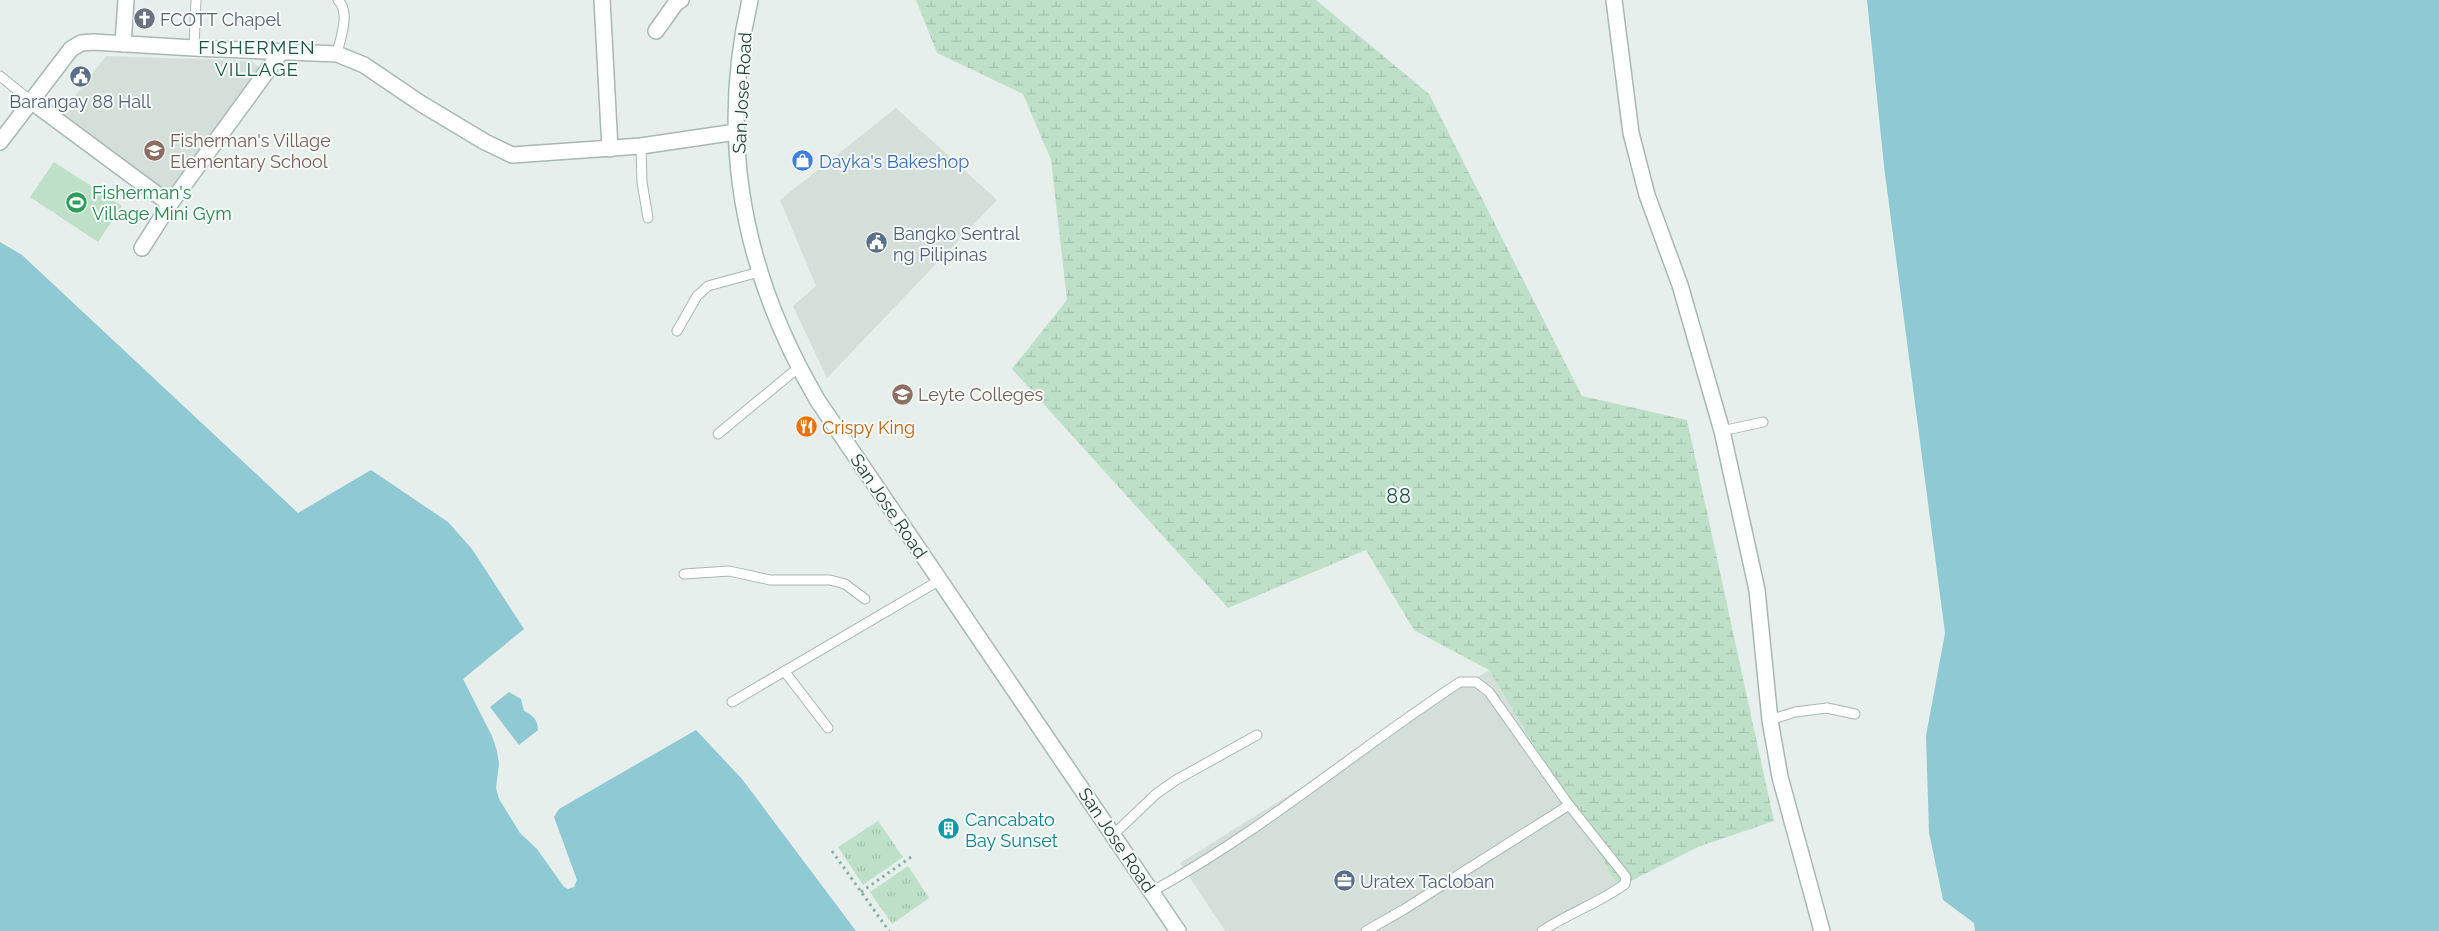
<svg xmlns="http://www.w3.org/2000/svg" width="2439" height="931" viewBox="0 0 2439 931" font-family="Raleway,sans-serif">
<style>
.built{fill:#d4dfda}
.grass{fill:url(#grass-tufts)}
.wetland{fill:url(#wetland-marsh)}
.pitch{fill:#bfe0c8}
.water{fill:#8ec9d4}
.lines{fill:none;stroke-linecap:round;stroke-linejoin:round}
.service-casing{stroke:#a8b8b2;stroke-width:11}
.minor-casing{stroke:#a8b8b2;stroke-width:18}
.secondary-casing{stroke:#a4bbb3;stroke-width:18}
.path{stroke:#86b3a5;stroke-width:3;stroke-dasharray:2.5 4;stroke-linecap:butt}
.service{stroke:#fff;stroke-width:9}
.minor{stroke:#fff;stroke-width:15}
.secondary{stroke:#fff;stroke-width:15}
.labels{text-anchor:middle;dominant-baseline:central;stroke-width:4;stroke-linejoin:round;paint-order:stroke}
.worship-label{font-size:18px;fill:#5b616d;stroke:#f7fbf9;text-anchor:start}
.street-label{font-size:18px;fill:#24423a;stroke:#f7fbf9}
.service-label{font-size:18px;fill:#4e5e75;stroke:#f7fbf9;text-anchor:start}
.education-label{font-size:18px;fill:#785e54;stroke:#f7fbf9;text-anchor:start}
.shop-label{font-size:18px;fill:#366cbe;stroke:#f7fbf9;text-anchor:start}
.leisure-label{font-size:18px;fill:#27864d;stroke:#f7fbf9;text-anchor:start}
.food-label{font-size:18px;fill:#c56008;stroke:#f7fbf9;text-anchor:start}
.culture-label{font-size:18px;fill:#0d838f;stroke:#f7fbf9;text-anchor:start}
.neighbourhood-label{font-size:19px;letter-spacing:1px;fill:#1f5548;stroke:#f7fbf9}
.quarter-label{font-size:20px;letter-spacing:1px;fill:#1f5548;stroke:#f7fbf9}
</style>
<defs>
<pattern id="grass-tufts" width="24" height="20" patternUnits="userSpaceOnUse" patternTransform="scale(1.25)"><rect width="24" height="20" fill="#bfe0c8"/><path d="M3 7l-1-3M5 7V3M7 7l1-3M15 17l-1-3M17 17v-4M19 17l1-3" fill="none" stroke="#a4c1ad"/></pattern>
<pattern id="wetland-marsh" width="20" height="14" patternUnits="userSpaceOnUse" patternTransform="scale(1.25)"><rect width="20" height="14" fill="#bfe0c8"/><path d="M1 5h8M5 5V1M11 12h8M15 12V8" fill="none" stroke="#a4c1ad"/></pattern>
</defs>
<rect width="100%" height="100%" fill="#e6efeb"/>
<g class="built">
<polygon points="106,56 252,61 262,70 172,188 153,187 62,113"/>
<polygon points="896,108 997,200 827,378 793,306 816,286 780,200"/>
<polygon points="1489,670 1619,887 1550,931 1225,931 1180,863"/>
</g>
<g class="grass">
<polygon points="878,821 903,857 863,885 838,847"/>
<polygon points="908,866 929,898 892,924 870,892"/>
</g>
<polygon class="wetland" points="916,0 1316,0 1429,94 1582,396 1687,420 1774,821 1698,847 1619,887 1489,670 1414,630 1366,550 1228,608 1012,369 1067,300 1051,160 1023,94 937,53"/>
<polygon class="pitch" points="54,162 122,206 98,242 30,197"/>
<g class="water">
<polygon points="1867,0 2439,0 2439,931 1975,931 1974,923 1943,900 1929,832 1926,736 1945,633 1884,166"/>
<polygon points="0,242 22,255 298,513 371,470 448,522 472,549 524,629 463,679 492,736 497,751 499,764 496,788 499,799 520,833 537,849 564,887 568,889 574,887 577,880 554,817 559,809 696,730 742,779 856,931 0,931"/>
<path d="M509 692 521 699 524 711C533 715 538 720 538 730L519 745 490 707Z"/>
</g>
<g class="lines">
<defs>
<g id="service">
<polyline points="194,48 196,0"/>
<path d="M337 54C340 38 351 13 338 0"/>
<polyline points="0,76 31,101"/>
<polyline points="641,146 642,182 648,218"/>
<polyline points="677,331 697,296 708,286 759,272"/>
<polyline points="1722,431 1763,422"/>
<polyline points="718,434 799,367"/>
<polyline points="684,574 729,571 770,580 830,580 845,584 865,599"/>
<polyline points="785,672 828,728"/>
<polyline points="732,702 940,580"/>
<polyline points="1770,720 1795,712 1827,708 1855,714"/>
<polyline points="1113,835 1156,794 1176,780 1257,735"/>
<path d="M1151 892C1261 832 1356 750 1460 682H1476L1489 692 1569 805 1626 877 1625 884C1599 903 1569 913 1542 931"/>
<polyline points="1366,931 1403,910 1569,805"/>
</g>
<g id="minor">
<polyline points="602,0 610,149"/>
<polyline points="1614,0 1631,133 1647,195 1680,285 1722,431 1757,590 1770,720 1780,777 1822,931"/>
<polyline points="656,31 676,3 681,0"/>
<polyline points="123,44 126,0"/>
<polyline points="31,101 170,204"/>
<polyline points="0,142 71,49 81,43 93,42 194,48 337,54 364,65 420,103 485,142 512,155 641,146 736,132"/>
<polyline points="142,248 170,204 281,52"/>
</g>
<path id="secondary" d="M750 0C717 142 745 277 818 401L1178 931"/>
</defs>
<use href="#service" class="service-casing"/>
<use href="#minor" class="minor-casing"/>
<use href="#secondary" class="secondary-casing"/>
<g class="path">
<polyline points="832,851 889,931"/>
<polyline points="861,892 911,857"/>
</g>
<use href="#service" class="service"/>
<use href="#minor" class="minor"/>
<use href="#secondary" class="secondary"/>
</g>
<defs>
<symbol id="church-disc" viewBox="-11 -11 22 22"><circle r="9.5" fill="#6b7280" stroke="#f7fbf9"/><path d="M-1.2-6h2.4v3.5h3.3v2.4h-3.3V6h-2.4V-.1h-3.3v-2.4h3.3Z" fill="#fff"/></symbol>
<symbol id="civic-disc" viewBox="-11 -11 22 22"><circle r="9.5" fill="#5c6f8a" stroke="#f7fbf9"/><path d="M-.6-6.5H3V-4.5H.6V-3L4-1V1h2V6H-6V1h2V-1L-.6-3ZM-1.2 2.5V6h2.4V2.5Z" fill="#fff"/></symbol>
<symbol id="school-disc" viewBox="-11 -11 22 22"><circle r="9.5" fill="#8d6e63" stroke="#f7fbf9"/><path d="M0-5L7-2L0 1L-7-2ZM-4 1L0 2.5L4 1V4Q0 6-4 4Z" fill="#fff"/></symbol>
<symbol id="shop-disc" viewBox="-11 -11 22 22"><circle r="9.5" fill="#3f7fe0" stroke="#f7fbf9"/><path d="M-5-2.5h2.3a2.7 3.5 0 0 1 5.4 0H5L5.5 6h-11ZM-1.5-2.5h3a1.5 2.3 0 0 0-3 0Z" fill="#fff"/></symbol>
<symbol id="stadium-disc" viewBox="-11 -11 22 22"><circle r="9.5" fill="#2e9e5b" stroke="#f7fbf9"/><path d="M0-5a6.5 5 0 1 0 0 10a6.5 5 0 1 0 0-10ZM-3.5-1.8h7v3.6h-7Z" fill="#fff"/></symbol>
<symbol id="university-disc" viewBox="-11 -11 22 22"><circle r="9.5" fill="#8d6e63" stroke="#f7fbf9"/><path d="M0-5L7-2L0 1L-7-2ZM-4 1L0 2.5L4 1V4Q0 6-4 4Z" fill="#fff"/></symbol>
<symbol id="restaurant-disc" viewBox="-11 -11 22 22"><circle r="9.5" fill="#e8710a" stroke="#f7fbf9"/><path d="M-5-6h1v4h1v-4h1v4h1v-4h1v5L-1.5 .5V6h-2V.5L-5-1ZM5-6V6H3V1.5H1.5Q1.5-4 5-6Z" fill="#fff"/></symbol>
<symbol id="building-disc" viewBox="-11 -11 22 22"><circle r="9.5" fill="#0f9aa8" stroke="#f7fbf9"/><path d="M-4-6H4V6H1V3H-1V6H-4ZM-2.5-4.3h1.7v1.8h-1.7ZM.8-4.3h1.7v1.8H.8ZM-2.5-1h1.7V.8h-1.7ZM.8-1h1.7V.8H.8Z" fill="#fff"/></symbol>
<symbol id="office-disc" viewBox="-11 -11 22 22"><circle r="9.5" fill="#5c6f8a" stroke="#f7fbf9"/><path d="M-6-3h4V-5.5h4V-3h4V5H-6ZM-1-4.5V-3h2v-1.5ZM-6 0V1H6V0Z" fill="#fff"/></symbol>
</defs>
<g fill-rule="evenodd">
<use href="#church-disc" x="132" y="6" width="25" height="25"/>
<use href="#civic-disc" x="68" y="64" width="25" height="25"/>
<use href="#school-disc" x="142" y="138" width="25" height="25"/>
<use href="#shop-disc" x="790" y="148" width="25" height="25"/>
<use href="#stadium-disc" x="64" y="190" width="25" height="25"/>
<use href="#civic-disc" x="864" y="230" width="25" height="25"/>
<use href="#university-disc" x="890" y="382" width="25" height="25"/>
<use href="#restaurant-disc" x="794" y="414" width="25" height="25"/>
<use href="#building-disc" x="936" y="816" width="25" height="25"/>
<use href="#office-disc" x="1332" y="868" width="25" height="25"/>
</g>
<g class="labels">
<g class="worship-label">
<text x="160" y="19">FCOTT Chapel</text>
</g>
<g class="street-label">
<text transform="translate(742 93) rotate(-87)">San Jose Road</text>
<text transform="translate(889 506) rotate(56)">San Jose Road</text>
<text transform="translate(1117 840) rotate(56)">San Jose Road</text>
</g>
<g class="service-label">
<text x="80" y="101" text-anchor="middle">Barangay 88 Hall</text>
<text x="893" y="233">Bangko Sentral<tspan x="893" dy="21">ng Pilipinas</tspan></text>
<text x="1360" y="881">Uratex Tacloban</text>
</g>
<g class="education-label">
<text x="170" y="140">Fisherman's Village<tspan x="170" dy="21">Elementary School</tspan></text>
<text x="918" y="394">Leyte Colleges</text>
</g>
<g class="shop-label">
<text x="819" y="161">Dayka's Bakeshop</text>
</g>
<g class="leisure-label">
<text x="92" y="192">Fisherman's<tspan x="92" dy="21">Village Mini Gym</tspan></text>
</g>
<g class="food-label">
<text x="822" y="427">Crispy King</text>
</g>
<g class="culture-label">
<text x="965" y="819">Cancabato<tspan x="965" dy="21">Bay Sunset</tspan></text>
</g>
<g class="neighbourhood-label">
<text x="257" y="47">FISHERMEN<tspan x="257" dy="22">VILLAGE</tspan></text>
</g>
<g class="quarter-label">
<text x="1399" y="496">88</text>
</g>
</g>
</svg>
